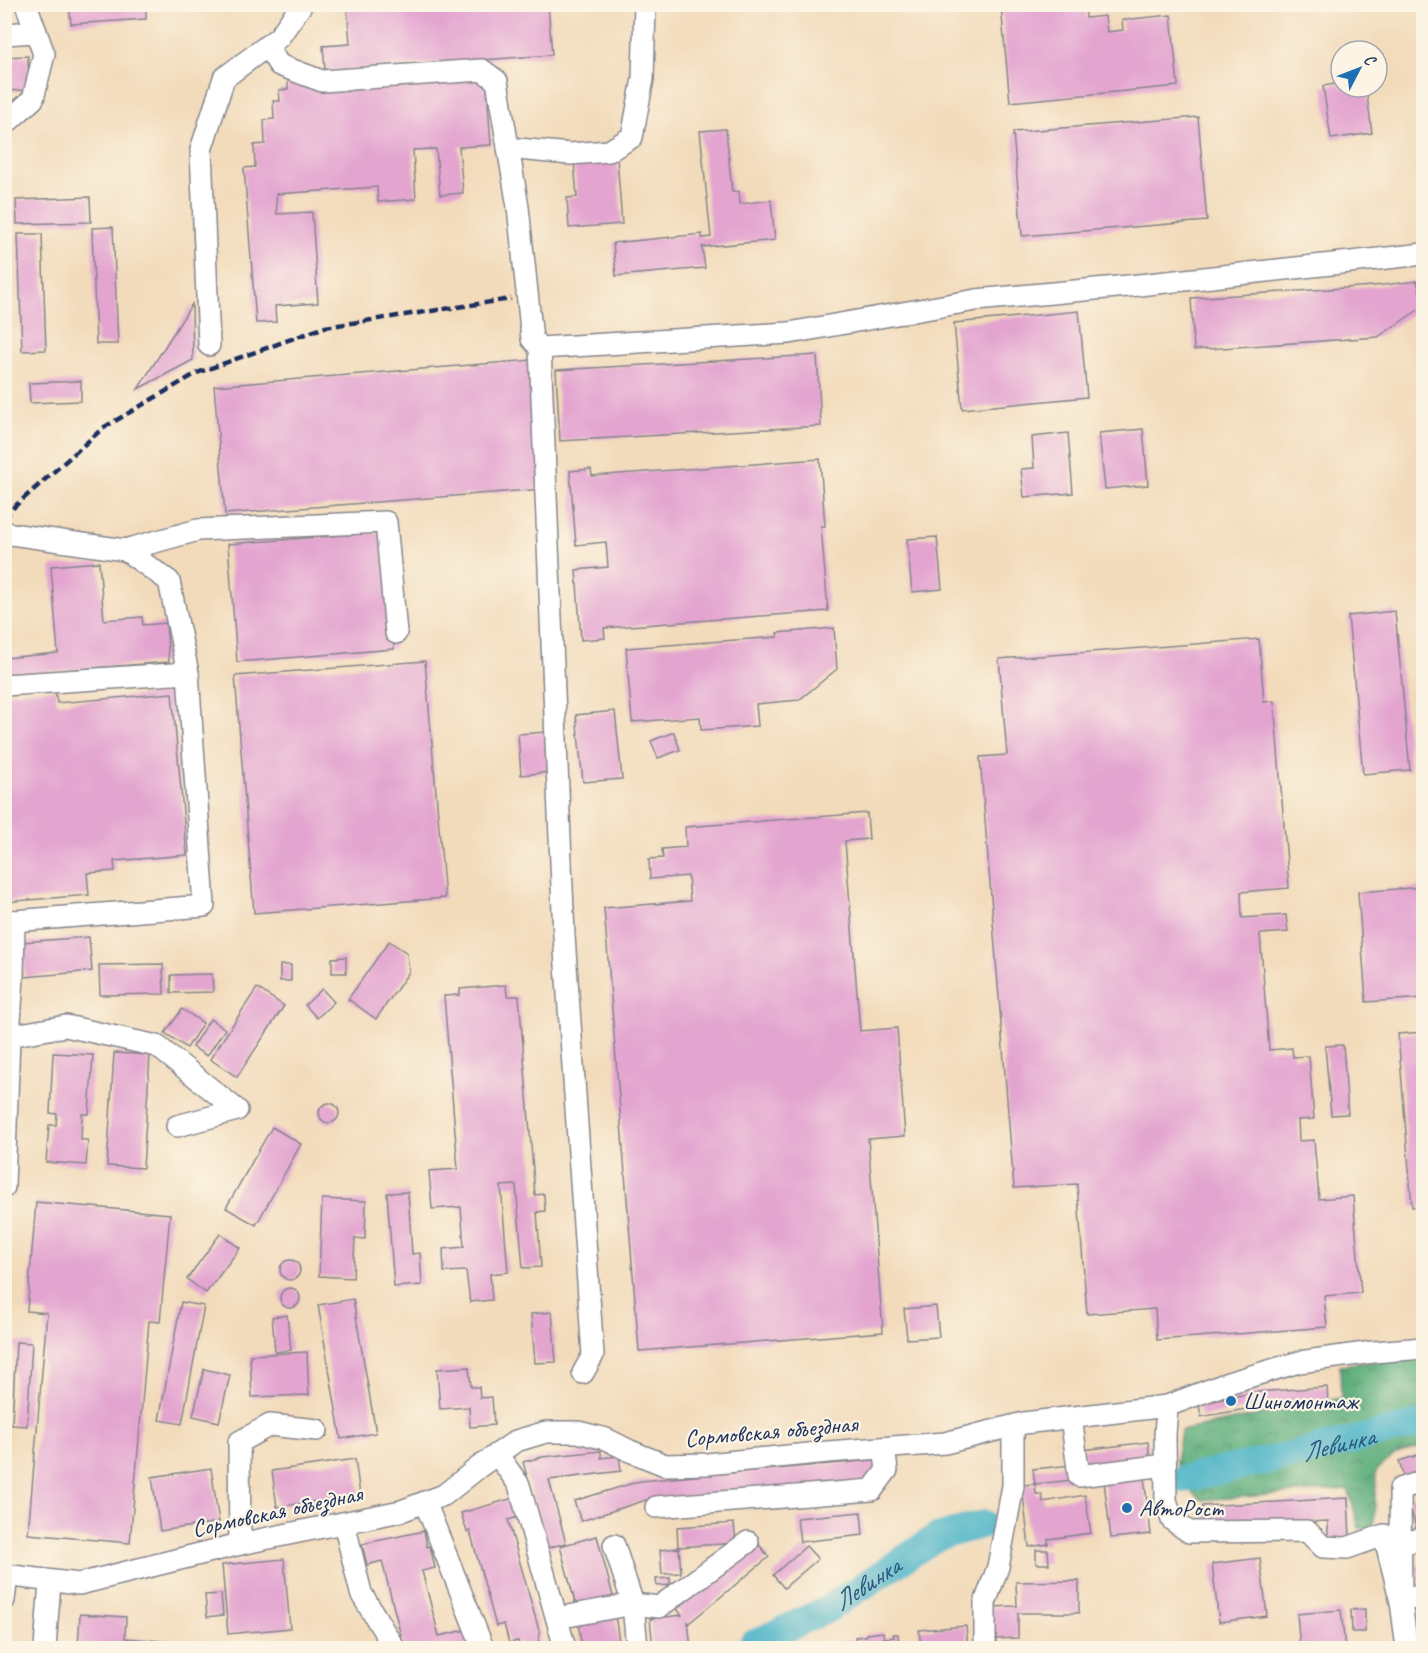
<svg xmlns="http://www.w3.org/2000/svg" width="1428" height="1653" viewBox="0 0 1428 1653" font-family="Caveat,sans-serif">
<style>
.forest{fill:url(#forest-crowns);stroke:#3c6e6c;stroke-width:1.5}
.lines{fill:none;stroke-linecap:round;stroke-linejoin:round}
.river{stroke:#49b3c7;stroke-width:28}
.building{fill:#e3a4d0}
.minor-casing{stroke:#86858c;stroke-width:24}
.minor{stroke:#fff;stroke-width:21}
.rail{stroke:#1b2f5e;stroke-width:4.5;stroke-dasharray:9 4.5;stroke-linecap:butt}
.poi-dot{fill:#1f6fb2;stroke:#fcf5e5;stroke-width:2}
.labels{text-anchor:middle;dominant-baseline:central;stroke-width:4.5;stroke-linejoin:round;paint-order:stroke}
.poi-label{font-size:24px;fill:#1b2f5e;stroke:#fcf5e5;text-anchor:start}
.street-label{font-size:24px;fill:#1b2f5e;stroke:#fcf5e5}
.water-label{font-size:26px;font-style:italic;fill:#29577e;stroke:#fcf5e5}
</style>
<defs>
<pattern id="forest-crowns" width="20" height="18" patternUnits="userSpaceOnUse" patternTransform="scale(1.5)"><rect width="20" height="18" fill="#5cad7a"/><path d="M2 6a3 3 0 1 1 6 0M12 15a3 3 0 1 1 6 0" fill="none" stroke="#4b8d67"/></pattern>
</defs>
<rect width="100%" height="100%" fill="#fcf5e5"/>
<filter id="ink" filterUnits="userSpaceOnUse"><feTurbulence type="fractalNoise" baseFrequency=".0167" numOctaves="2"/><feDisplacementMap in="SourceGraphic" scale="12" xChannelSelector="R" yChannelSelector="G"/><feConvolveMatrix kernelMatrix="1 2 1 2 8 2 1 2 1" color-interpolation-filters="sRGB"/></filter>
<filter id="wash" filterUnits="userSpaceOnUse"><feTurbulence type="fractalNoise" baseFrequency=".008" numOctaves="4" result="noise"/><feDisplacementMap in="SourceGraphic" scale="24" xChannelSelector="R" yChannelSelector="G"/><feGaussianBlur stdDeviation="1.35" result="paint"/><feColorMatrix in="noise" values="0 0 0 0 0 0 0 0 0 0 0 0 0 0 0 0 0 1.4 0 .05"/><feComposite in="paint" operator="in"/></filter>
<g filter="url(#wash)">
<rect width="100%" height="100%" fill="#f2dbbb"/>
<polygon class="forest" points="1423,1357 1423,1447 1396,1454 1376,1471 1374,1531 1359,1528 1348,1489 1202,1500 1182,1485 1176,1461 1181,1431 1341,1398 1340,1365"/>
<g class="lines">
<g class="river">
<path id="s1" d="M1183 1479 1293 1455 1424 1423"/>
<path id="s2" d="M750 1648 753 1644 828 1609 937 1537 984 1524"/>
</g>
</g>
<g id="blocks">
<g class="building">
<polygon points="69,4 146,4 146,19 71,24"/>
<polygon points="347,4 548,4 552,55 325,71 323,46 350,44"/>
<polygon points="1012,4 1085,4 1086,18 1105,16 1107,32 1123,30 1122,20 1171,15 1178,86 1010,102 1001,6"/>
<polygon points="28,56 29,90 4,91 4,57"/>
<polygon points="486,75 491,145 459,147 463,193 440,195 436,149 413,150 416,199 378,202 377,187 276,194 277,214 312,212 318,303 275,306 276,322 256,323 244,168 255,167 254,145 265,144 264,120 274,119 273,101 280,101 279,90 288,89 288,79 308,78 309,88"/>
<polygon points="1341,83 1341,87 1366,87 1372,133 1331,139 1323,86"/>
<polygon points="1198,117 1207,221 1022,236 1013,132"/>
<polygon points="726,129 732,192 739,191 740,204 771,200 775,240 702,247 705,268 616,276 613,243 702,234 702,238 711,237 700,131"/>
<polygon points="617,158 622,224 569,228 567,198 577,197 574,161"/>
<polygon points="90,197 91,222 17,224 16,200"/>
<polygon points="113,227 118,344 96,344 92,228"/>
<polygon points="18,234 42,234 46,350 22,351"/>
<polygon points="1417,281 1424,306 1378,337 1194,350 1191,298 1374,286"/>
<polygon points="192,304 193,360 138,389"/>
<polygon points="1079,311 1087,397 962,409 954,323"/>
<polygon points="817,355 821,426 560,441 556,370"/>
<polygon points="533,360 543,489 225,514 214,386"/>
<polygon points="81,381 81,401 30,403 29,383"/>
<polygon points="1143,429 1148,485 1105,489 1099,433"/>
<polygon points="1068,433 1073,493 1024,497 1021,469 1034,468 1032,437"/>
<polygon points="820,459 825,526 821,526 828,611 604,628 605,638 581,640 576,570 608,567 606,542 576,545 570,471 591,469 592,476"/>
<polygon points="384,532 394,649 237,662 228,544"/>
<polygon points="937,537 942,589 912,592 907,539"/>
<polygon points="99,562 104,620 142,617 143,625 166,623 169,662 4,675 4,658 58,653 51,566"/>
<polygon points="1395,611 1410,770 1363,774 1348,616"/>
<polygon points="834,628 837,669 799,700 756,704 758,726 701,730 700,717 632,722 626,648 778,637 777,633"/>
<polygon points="1259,639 1264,702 1274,701 1289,888 1241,892 1242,918 1286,915 1288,932 1260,934 1269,1050 1292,1048 1293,1057 1309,1056 1314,1119 1298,1120 1299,1141 1314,1140 1319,1199 1353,1196 1361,1293 1324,1296 1327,1327 1157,1340 1155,1309 1087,1314 1077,1184 1014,1188 980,757 1007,755 999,659"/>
<polygon points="425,661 445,898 254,913 235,676"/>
<polygon points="55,689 57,703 172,693 187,855 114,861 115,871 87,873 89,895 4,902 4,693"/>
<polygon points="615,711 622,779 583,782 576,715"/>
<polygon points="547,732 551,772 521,775 518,734"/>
<polygon points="674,732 680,750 658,758 651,741"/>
<polygon points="867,813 869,839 845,841 860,1031 897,1028 905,1136 868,1139 883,1332 639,1351 604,908 690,901 688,876 650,879 649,859 663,858 662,849 686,847 685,827"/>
<polygon points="1424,887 1424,998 1366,1002 1358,892"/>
<polygon points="89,937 92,971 25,977 22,942"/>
<polygon points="389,941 407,953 409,972 376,1019 348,999"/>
<polygon points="346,957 346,973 332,973 332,958"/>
<polygon points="163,964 164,994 100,995 99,965"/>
<rect x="280" y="965" width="11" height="16"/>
<polygon points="212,974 213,992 171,993 171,975"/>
<polygon points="506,985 507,996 519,996 535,1195 544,1194 545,1211 537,1212 541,1267 523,1268 516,1185 501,1186 508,1272 490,1274 492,1300 470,1302 466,1271 444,1272 443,1249 464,1247 461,1207 432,1209 429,1171 458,1169 444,996 460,995 460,989"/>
<polygon points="257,988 284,1006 237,1077 210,1059"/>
<polygon points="322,989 334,1002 317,1018 305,1005"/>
<polygon points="182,1009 203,1023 187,1048 165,1033"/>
<polygon points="210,1019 225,1029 207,1056 192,1047"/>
<polygon points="1424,1032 1424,1206 1412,1207 1398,1034"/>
<polygon points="1343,1045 1348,1114 1331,1115 1325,1046"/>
<polygon points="53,1053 93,1055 89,1114 82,1114 81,1140 88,1140 86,1165 46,1162 49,1125 56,1125 57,1114 50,1113"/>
<polygon points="114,1053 150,1055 143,1168 107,1166"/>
<circle cx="329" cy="1113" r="10"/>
<polygon points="272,1127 301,1144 256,1225 226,1208"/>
<polygon points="408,1192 412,1254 420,1253 422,1285 394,1287 387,1193"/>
<polygon points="322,1199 366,1201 365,1239 355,1238 353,1278 319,1276"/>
<polygon points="36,1202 170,1214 160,1322 149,1321 130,1543 28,1534 47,1313 27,1311"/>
<polygon points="220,1234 240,1248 206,1293 187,1279"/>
<circle cx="290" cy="1270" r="10"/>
<circle cx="290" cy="1298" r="10"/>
<polygon points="353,1299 376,1433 341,1439 318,1305"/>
<polygon points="181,1302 204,1306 182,1424 159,1420"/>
<polygon points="936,1306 939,1337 907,1339 904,1309"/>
<polygon points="552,1312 556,1362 535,1363 531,1314"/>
<polygon points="287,1315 291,1350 275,1352 272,1317"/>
<polygon points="16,1342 32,1343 27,1426 12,1425"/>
<polygon points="307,1352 309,1395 252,1397 250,1355"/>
<polygon points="469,1367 471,1387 479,1387 480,1398 492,1397 494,1425 470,1427 469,1407 440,1409 437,1369"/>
<polygon points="204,1369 230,1375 219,1422 193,1416"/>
<polygon points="1327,1387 1328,1401 1257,1407 1201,1417 1199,1404 1256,1392"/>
<polygon points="1148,1442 1150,1460 1085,1468 1083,1450"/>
<polygon points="601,1451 601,1458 619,1456 621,1471 549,1480 566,1543 547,1548 523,1462 542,1457"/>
<polygon points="1424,1453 1424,1475 1405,1481 1399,1461"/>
<polygon points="355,1459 360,1495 277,1507 272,1471"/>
<polygon points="875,1460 877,1480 646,1500 581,1521 574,1501 640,1481"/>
<polygon points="1072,1465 1073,1480 1035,1484 1033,1469"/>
<polygon points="211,1468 219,1522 160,1531 152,1477"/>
<polygon points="1144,1477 1151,1534 1111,1538 1104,1482"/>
<polygon points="1035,1484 1036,1494 1042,1494 1043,1502 1085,1495 1091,1533 1048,1539 1048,1544 1029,1547 1022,1485"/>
<polygon points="1424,1493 1424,1528 1417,1530 1407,1498"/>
<polygon points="517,1497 522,1516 508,1520 540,1634 537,1648 520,1648 518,1641 509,1643 504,1624 496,1626 470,1531 467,1532 461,1513"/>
<polygon points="1348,1498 1350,1539 1328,1539 1328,1521 1203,1526 1202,1506"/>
<polygon points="861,1512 863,1535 800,1542 797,1518"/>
<polygon points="734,1523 736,1543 678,1547 677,1527"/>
<polygon points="424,1531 427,1547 430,1546 435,1568 422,1571 439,1636 470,1629 474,1648 404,1648 382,1561 367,1565 362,1544"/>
<polygon points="597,1536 613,1596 576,1606 560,1546"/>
<polygon points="757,1542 769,1557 689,1623 688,1622 691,1648 653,1648 650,1619 682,1615 677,1609"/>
<polygon points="806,1546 818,1559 784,1588 773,1575"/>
<polygon points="679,1548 681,1573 662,1574 660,1550"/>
<polygon points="1036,1550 1048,1550 1049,1564 1036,1564"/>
<polygon points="1260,1558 1267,1616 1219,1622 1212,1564"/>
<polygon points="284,1559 290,1628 228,1634 222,1565"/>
<polygon points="1424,1565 1424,1585 1422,1586 1416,1567"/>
<polygon points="670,1578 670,1585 657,1586 656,1579"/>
<polygon points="1079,1581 1079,1613 1018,1613 1018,1638 992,1639 991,1607 1017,1606 1016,1582"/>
<polygon points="221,1594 223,1615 207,1617 205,1595"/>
<polygon points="1424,1602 1424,1628 1423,1628 1416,1604"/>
<polygon points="1365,1609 1365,1632 1352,1632 1351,1610"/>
<polygon points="1341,1610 1345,1648 1300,1648 1297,1614"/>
<polygon points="80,1614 126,1617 125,1638 232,1647 232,1648 78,1648"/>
<polygon points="615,1615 620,1648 582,1648 578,1621"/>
<polygon points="966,1626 968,1648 921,1648 919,1630"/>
<polygon points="883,1632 884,1638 894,1637 893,1634 898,1634 899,1648 841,1648 840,1642 856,1641 855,1637 866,1636 866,1634"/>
</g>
</g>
</g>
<g filter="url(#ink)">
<use href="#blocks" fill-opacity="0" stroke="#86858c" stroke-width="1.5"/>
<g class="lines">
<defs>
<g id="minor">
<polyline points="4,34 36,32"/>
<polyline points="267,46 279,65 322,81 482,70 497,81 518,207 532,339 540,348"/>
<polyline points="4,125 33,99 44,54 26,4"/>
<polyline points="508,148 570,154 609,151 632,137 643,79 645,4"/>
<polyline points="209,345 201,150 224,78 279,37 302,4"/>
<polyline points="4,533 125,550 169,581 188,673"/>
<polyline points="125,550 198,530 386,522 396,633"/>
<polyline points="4,685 188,673 204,906 14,921 4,919"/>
<polyline points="4,1035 9,1036 13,977 14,921"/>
<polyline points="4,1187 9,1036 66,1026 157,1046 237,1110 177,1126"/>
<polyline points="583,1373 593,1355 564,936 540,348 789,333 976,300 1139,285 1424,254"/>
<polyline points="1167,1406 1165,1435 1166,1500 1172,1520 1189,1532 1307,1531 1323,1547 1347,1548 1384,1535 1401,1602 1407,1648"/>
<polyline points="1071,1417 1079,1476 1165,1465"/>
<polyline points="497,1454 519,1485 565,1648"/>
<polyline points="1424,1481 1400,1489 1401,1602 1424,1594"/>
<polyline points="425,1502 483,1648"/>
<polyline points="656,1507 872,1490 887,1470 884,1448"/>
<polyline points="344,1523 361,1593 394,1648"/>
<polyline points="240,1544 239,1442 270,1425 317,1430"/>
<polyline points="1401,1544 1424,1538"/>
<polyline points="614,1545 633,1604 637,1648"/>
<polyline points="4,1575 79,1584 240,1544 401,1511 444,1495 479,1467 516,1441 546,1432 578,1432 606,1439 630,1451 665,1465 707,1464 828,1452 945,1443 1024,1423 1167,1406 1228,1383 1299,1362 1373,1352 1424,1348"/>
<polyline points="4,1600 7,1576"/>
<polyline points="557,1618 633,1604 659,1607 748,1542"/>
<polyline points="45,1648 50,1582"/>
<polyline points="985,1648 985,1603 998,1567 1013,1486 1013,1426"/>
</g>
</defs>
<use href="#minor" class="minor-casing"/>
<use href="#minor" class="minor"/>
<polyline class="rail" points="4,519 14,507 103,428 197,373 325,327 511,299"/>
</g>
</g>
<g class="poi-dot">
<circle cx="1231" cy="1401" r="6"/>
<circle cx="1127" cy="1508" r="6"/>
</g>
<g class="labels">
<g class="poi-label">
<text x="1243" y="1401">Шиномонтаж</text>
<text x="1139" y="1508">АвтоРост</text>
</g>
<g class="street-label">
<text transform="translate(771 1431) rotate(-5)">Сормовская объездная</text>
<text transform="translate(277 1511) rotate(-12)">Сормовская объездная</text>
</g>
<g class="water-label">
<text stroke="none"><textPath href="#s1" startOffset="159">Левинка</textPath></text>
<text stroke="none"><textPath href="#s2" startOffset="134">Левинка</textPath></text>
</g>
</g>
<rect width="1428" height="1653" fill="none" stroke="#fcf5e5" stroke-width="24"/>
<g transform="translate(1359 69) rotate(48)"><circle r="28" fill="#fcf5e5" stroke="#a2a6af" stroke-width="1.5"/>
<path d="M0-4.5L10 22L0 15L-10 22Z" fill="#1f6fb2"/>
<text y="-9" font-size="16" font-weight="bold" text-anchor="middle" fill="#1b2f5e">С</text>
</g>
</svg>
